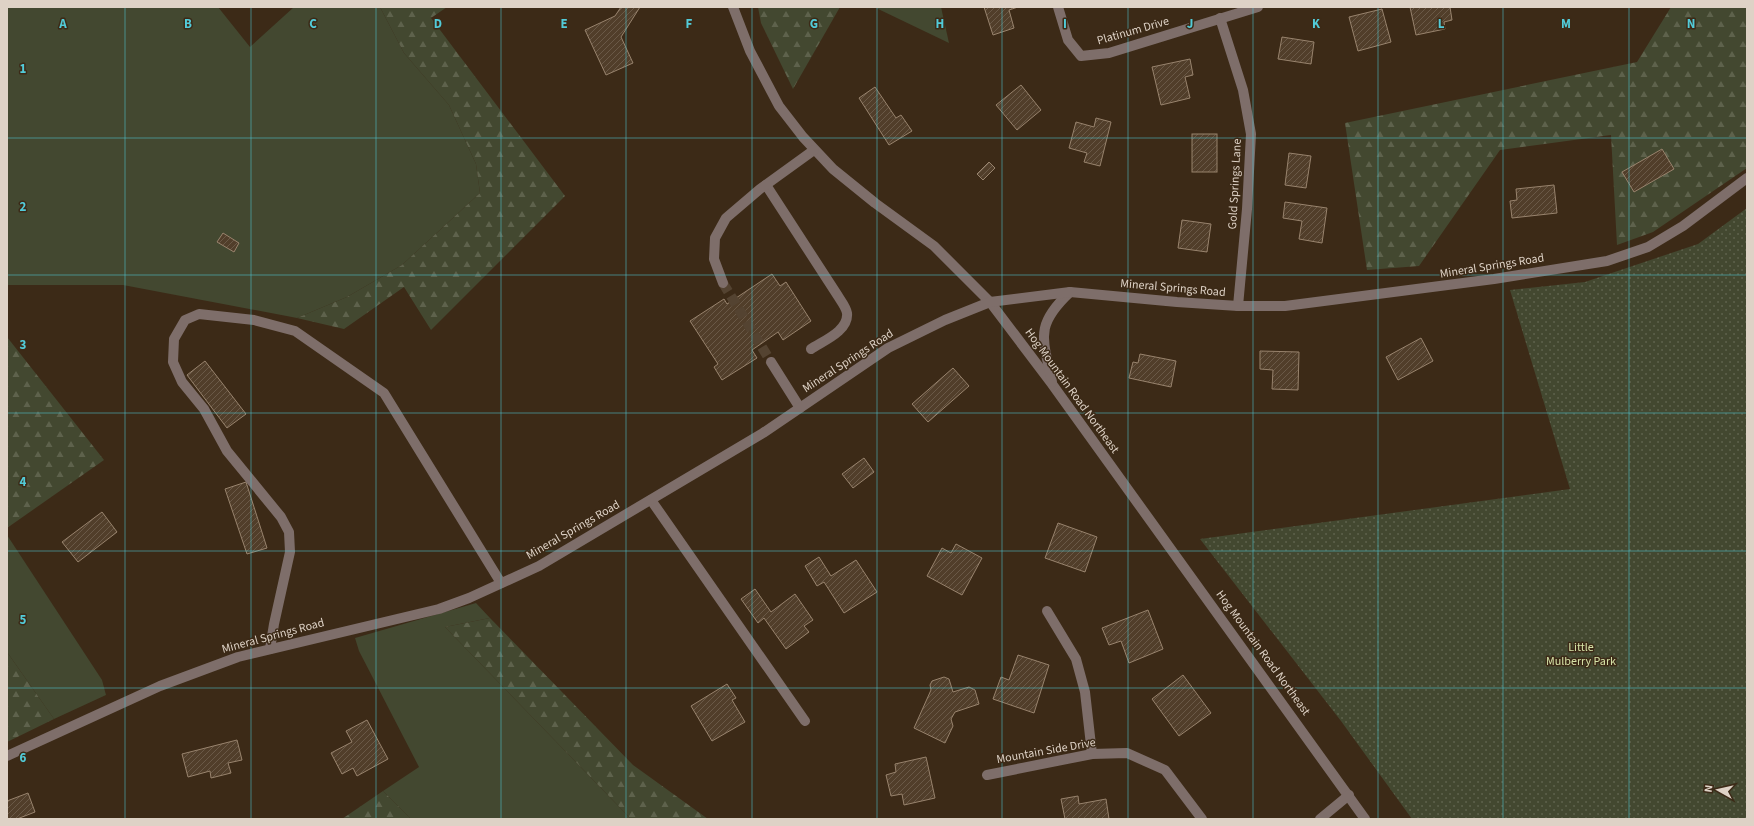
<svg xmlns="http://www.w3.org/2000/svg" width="1754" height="826" viewBox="0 0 1754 826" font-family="'Source Sans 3',sans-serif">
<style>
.grass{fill:#434830}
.forest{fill:url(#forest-firs)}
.park{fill:url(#park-dots)}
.building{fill:url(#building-hatch);stroke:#98836d}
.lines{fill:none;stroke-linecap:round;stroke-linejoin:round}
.minor-tunnel{stroke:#544331;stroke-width:10;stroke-dasharray:10 5;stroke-linecap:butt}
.minor{stroke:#7e6e6a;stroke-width:10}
.grid{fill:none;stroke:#52cbd8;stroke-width:1;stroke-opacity:0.55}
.labels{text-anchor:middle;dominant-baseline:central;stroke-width:3;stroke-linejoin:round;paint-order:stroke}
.street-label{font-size:12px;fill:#ded2c6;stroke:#3c2a17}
.park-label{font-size:12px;fill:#d6e2a7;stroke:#3c2a17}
.grid-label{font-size:13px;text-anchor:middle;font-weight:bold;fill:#52cbd8;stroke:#3c2a17;stroke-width:3;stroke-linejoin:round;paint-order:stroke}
</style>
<defs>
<pattern id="forest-firs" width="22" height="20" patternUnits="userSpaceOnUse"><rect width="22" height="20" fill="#434830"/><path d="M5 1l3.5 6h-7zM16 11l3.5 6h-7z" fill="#5e624c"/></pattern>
<pattern id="park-dots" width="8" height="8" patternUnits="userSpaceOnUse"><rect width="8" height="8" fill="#434830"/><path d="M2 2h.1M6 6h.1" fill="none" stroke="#5e624c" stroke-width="1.8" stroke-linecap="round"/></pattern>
<pattern id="building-hatch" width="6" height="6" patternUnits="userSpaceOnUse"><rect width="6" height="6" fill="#513e2a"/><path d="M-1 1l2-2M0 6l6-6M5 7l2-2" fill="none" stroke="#6a5947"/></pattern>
</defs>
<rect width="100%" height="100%" fill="#3c2a17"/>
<g class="grass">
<polygon points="7,7 218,7 250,47 294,7 380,7 404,53 449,105 476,164 480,193 402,265 347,297 297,318 123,285 7,285"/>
<polygon points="874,7 941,7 949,43"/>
<polygon points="7,535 102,680 106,695 54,719 7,652"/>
<polygon points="476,603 490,618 445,627 631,819 411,819 383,791 419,767 359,651 355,638"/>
</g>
<g class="forest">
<polygon points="380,7 447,7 431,18 565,196 431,330 404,287 344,329 297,318 347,297 402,265 480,193 476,164 449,105 404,53"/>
<polygon points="758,7 840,7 793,89 761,23"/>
<polygon points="1671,7 1747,7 1747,168 1653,232 1617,245 1611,135 1500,150 1419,266 1367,270 1345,123 1637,62"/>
<polygon points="7,337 104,460 7,528"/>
<polygon points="490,618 633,765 708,819 631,819 445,627"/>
<polygon points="7,652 54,719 7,742"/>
<polygon points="383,791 411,819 342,819"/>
</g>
<polygon class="park" points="1747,208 1747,819 1412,819 1341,721 1200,539 1570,489 1510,290 1585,282 1698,244"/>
<g class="building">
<polygon points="621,7 640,7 621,37 633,63 606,75 585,30 615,16"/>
<polygon points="984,7 1018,7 1009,10 1014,28 993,35"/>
<polygon points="1410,7 1450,7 1452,20 1444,22 1445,29 1416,35"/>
<polygon points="1382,9 1391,42 1358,51 1349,17"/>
<polygon points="1282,37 1314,42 1311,64 1278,59"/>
<polygon points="1190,59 1193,75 1185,77 1190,98 1161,105 1152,67"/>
<polygon points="1021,85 1041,110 1017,130 996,105"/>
<polygon points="875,87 896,118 901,115 912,131 889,145 859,98"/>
<polygon points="1096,118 1111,122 1100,166 1084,162 1087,153 1069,148 1076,122 1094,127"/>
<rect x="1192" y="134" width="25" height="38"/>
<polygon points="1662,149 1674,169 1634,192 1622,172"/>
<polygon points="1289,153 1311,156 1306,188 1285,185"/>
<polygon points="989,162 995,168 983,180 977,174"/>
<polygon points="1554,185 1557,213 1512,218 1510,201 1517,200 1516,189"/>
<polygon points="1285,202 1327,208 1322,243 1299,239 1302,221 1283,218"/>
<polygon points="1182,220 1211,224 1207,252 1178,248"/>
<polygon points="223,233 239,243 234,252 217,242"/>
<polygon points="772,274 780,286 786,282 811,321 783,340 778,332 752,350 757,358 722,380 714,367 718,364 690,321 724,299 727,304"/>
<polygon points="1421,338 1433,361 1398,380 1386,357"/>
<polygon points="1260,351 1299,352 1298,390 1272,389 1273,370 1260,369"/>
<polygon points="1140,354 1176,361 1171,387 1129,378 1133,362 1138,363"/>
<polygon points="205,361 246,414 227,428 187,375"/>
<polygon points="953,368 969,386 928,422 912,404"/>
<polygon points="864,458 874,472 853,488 842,474"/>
<polygon points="246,482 267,548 247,554 225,489"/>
<polygon points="102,512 117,532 78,562 62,542"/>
<polygon points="1058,523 1097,537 1085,572 1045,558"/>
<polygon points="956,544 982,558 962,595 927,576 942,548 951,553"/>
<polygon points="819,557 831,576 856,560 877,592 844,613 824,582 817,586 805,566"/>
<polygon points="755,589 771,612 795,594 813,620 804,626 809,632 786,649 764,618 758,623 741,599"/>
<polygon points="1148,610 1163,649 1129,663 1121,641 1109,645 1102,628"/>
<polygon points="1018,655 1049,665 1034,713 993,699 1001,677 1009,680"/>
<polygon points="1183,675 1211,713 1179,736 1152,699"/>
<polygon points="944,677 949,679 953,692 969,687 975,690 979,704 955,712 951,719 953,726 945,743 914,728 931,690 930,685 932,681"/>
<polygon points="727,684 736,698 732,700 745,722 712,741 691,706"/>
<polygon points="367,720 388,759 357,776 353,768 342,774 331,753 352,742 346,731"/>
<polygon points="237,740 242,760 228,763 231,773 211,778 210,771 188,777 182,754"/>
<polygon points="926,757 935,798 904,805 902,794 891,796 886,775 896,772 895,764"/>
<polygon points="28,793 35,812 17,819 7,819 7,801"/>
<polygon points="1078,796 1079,804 1106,799 1109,819 1065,819 1061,799"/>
</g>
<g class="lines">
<polyline class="minor-tunnel" points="723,283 771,362"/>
<g class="minor">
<polyline points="733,7 750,51 779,106 803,137 833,169 875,203 934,246 990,302 1052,384 1365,819"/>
<polyline points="1058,7 1068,40 1081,56 1109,53 1258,7"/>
<polyline points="1220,18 1243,90 1251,134 1247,209 1238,306"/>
<path d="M766 185 838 296C841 301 846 307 847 313 849 331 823 341 811 349"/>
<polyline points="723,283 714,259 715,238 726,218 760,189 814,150"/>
<polyline points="771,362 800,408"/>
<path d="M1052 382C1043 338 1034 326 1070 292"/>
<polyline points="651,500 805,721"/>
<polyline points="1047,611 1076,659 1085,692 1092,754"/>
<polyline points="270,649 274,624 290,552 289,532 281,517 227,451 204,409 182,382 173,362 174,339 185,320 199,314 254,320 295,331 384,393 501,583"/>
<polyline points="7,756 160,686 238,657 439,609 469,598 539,566 763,433 888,348 945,320 990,302 1070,292 1177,302 1238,306 1285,306 1494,279 1607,261 1648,247 1683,226 1747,178"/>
<polyline points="987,775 1092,754 1127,753 1165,770 1202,819"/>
<polyline points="1320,819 1349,795"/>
</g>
</g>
<path class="grid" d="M125 7V819M251 7V819M376 7V819M501 7V819M626 7V819M752 7V819M877 7V819M1002 7V819M1128 7V819M1253 7V819M1378 7V819M1503 7V819M1629 7V819M7 138H1747M7 275H1747M7 413H1747M7 551H1747M7 688H1747"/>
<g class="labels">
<g class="street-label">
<text transform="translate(1133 31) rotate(-16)">Platinum Drive</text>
<text transform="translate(1235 184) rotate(-87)">Gold Springs Lane</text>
<text transform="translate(1492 266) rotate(-9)">Mineral Springs Road</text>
<text transform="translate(1173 288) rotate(5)">Mineral Springs Road</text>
<text transform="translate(848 361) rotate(-33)">Mineral Springs Road</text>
<text transform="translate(1072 391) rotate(54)">Hog Mountain Road Northeast</text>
<text transform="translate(573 530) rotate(-30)">Mineral Springs Road</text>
<text transform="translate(273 636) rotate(-15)">Mineral Springs Road</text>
<text transform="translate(1263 653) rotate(54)">Hog Mountain Road Northeast</text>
<text transform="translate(1046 751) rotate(-10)">Mountain Side Drive</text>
</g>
<g class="park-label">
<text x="1581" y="647">Little<tspan x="1581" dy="14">Mulberry Park</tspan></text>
</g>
</g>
<g class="grid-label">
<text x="63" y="28">A</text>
<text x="188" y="28">B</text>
<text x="313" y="28">C</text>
<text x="438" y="28">D</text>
<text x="564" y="28">E</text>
<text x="689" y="28">F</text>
<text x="814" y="28">G</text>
<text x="940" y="28">H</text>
<text x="1065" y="28">I</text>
<text x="1190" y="28">J</text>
<text x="1316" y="28">K</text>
<text x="1441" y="28">L</text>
<text x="1566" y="28">M</text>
<text x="1691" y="28">N</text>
<text x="23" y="73">1</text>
<text x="23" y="211">2</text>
<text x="23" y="349">3</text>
<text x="23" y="486">4</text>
<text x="23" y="624">5</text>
<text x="23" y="762">6</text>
</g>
<rect width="1754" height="826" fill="none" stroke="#ded2c6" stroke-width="16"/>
<g transform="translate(1718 790) rotate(278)" stroke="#3c2a17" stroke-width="3" paint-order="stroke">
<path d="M0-3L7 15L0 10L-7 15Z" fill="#ded2c6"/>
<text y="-6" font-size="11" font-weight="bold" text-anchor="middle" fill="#ded2c6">N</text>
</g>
</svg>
